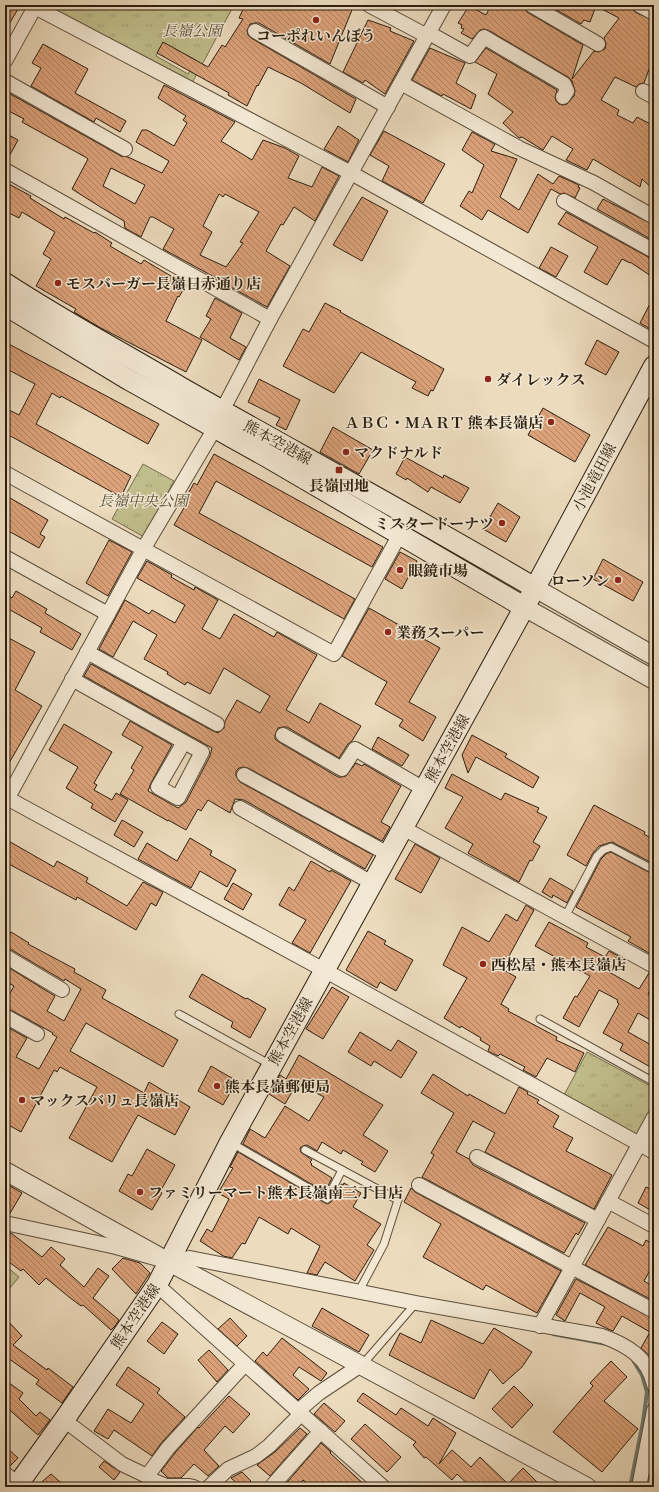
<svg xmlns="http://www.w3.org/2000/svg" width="659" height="1492" viewBox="0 0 659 1492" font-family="'Gentium Book Plus','Noto Serif JP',serif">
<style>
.grass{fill:url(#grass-tufts);stroke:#766e4e;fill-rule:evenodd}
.forest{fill:url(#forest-crowns);stroke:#766e4e}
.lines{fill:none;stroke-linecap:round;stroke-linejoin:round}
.stream{stroke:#6d7d71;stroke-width:4}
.building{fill:url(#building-back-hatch);stroke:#2c1f10;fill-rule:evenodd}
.service-casing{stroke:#5c4e3b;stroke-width:9}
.minor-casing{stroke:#5c4e3b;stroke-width:16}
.tertiary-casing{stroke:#5c4e3b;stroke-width:20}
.secondary-casing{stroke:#2c1f10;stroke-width:22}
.service{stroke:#f3e8d4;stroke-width:7}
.minor{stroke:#f3e8d4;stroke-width:14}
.tertiary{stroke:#f3e8d4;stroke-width:18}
.secondary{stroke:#f3e8d4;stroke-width:20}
.poi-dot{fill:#8f2418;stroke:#f3e8d4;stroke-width:1.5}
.labels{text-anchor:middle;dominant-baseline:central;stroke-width:3;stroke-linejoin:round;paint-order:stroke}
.park-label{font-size:15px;font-style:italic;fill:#584f35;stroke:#f3e8d4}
.poi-label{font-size:15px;font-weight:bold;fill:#2c1f10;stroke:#f3e8d4;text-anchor:start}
.street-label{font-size:15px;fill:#2c1f10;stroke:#f3e8d4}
</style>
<defs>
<pattern id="grass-tufts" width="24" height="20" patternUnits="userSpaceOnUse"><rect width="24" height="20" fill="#c0be8c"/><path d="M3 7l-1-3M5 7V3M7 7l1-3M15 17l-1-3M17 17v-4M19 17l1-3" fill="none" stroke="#a5a378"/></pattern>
<pattern id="forest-crowns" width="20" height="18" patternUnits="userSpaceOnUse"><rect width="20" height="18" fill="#c0be8c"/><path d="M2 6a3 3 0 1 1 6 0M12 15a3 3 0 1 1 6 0" fill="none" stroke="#a5a378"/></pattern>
<pattern id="building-back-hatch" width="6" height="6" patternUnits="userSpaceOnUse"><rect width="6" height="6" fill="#dca27a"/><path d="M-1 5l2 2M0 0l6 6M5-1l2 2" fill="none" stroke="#b38363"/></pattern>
</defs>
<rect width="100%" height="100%" fill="#ecdbbd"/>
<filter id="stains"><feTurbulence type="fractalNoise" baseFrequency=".005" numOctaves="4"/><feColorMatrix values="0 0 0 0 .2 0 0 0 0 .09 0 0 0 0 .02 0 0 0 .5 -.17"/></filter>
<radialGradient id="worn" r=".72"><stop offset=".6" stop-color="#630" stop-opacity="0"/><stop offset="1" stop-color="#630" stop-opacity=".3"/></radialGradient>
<g class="grass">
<path d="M46 5H234L191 85ZM163 43 196 60 188 74 156 56Z"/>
<polygon points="260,439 400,518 447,549 480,567 479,569 379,513"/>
<polygon points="143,464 174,481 144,537 112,519"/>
<polygon points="587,1052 654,1088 654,1105 637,1137 563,1097"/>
</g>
<polygon class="forest" points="5,1265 19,1277 5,1294"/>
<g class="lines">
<g class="stream">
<polyline points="553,1334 607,1344"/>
<polyline points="630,1487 643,1422 647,1392 642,1375 633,1360"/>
</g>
</g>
<g class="building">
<polygon points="5,5 11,5 18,9 5,31"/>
<polygon points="245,5 354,5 330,64 259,23 255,23 250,24 247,31 248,35 251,38 356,99 350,113 301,83 268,67 258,86 257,85 247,106 228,95 229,93 157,53 163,42 208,67 222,45 225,47 243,19 239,18"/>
<polygon points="491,5 517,5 523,8 527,12 583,45 572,79 594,51 598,52 605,49 606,44 604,38 619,18 596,6 590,22 584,20 581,24 548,5 631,5 632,9 635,12 654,21 654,65 651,64 644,83 639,84 636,87 615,77 601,100 619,110 617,115 633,123 637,117 654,126 654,190 642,179 640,187 593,159 587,170 566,160 573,149 552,136 543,150 522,137 519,138 503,123 513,112 488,94 497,74 475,62 486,48 557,90 555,97 556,101 559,104 563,105 567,104 574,96 575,91 572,81 568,77 488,30 484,29 480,30 472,39 461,33 464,29 461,28 462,25 458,23 469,6 486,15"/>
<polygon points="368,20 391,28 390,31 414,41 385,94 365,80 363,83 343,72"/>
<polygon points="43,44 88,69 75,93 126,121 120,132 96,118 94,122 31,86 41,68 32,63"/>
<polygon points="430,48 465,63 456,83 476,95 471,109 443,94 442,96 412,80"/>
<path d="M164 85 235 122 221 141 252 160 263 140 285 148 299 156 288 178 312 187 322 167 339 176 315 221 294 207 283 225 281 224 266 251 290 266 267 307 216 279V278L163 249 174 229 153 217H150L141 237 125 228 124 221 102 208 72 189 88 159 87 158 22 122 24 119 5 109V91L121 156 128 157 162 173 169 161 136 142 142 130H147L174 146 187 123 183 120 186 116 158 98ZM111 168 145 185 135 204 103 186ZM219 194 223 197 225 194 259 212 240 242 243 243 226 267 200 255 212 232 203 226Z"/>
<polygon points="338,126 359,140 348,162 324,149"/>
<polygon points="384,131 445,164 423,203 382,181 389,166 370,155"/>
<polygon points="472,132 495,144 491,151 517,159 500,197 519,210 538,174 553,184 559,176 579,185 578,187 580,188 575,198 564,193 560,194 551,189 528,233 488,210 482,220 460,206 469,191 472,193 484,165 462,150"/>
<polygon points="5,133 18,140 6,162 5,162"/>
<polygon points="5,182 31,196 30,198 64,219 65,217 94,233 95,232 112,243 110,246 141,264 144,260 186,285 179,297 178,296 166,321 202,340 186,372 99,327 74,312 76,309 36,286 51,259 43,254 55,232 22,212 19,218 5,211"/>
<polygon points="362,197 388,211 362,261 333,245"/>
<polygon points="603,199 654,225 654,241 597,209"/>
<polygon points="566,212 650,258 654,259 654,278 630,262 630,263 622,259 607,285 584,272 598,247 558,224"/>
<polygon points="551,247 568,256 556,277 539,268"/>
<polygon points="654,296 654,331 640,323"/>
<polygon points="215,298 242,313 230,338 246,347 239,360 200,337 211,319 206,316"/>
<polygon points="325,303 341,311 340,312 444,369 433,391 431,390 428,396 412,388 416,382 361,352 334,393 283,366 303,329 309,332"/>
<polygon points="597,340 619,352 606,375 585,364"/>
<polygon points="5,342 159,424 148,444 61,396 60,398 52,393 36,424 131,476 121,497 5,433 5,408 19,415 35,384 5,368"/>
<polygon points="259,379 300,400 286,430 276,425 280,418 248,402"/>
<polygon points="543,408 590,435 575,462 528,435"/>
<polygon points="333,427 373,450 359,474 320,452"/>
<polygon points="214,454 383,547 372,567 216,481 199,513 355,599 344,619 174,525 188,501 185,499 194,483 197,485"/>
<polygon points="405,457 443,478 444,475 469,488 460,503 431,487 428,492 407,478 406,480 396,474"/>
<polygon points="5,495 48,520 40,534 45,537 39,548 5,529"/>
<polygon points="498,503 520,517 506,542 483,529"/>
<polygon points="109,540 132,552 108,596 86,583"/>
<polygon points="400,552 417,561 402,589 385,579"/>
<polygon points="603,559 643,582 633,601 593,579"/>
<polygon points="147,561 172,575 171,577 194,590 195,587 218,600 202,629 220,639 234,614 274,637 277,632 317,655 286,710 309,723 320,703 361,726 352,741 348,744 339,758 287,727 283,727 278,728 275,735 275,739 279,742 338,777 342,777 346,776 356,763 362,766 364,764 401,786 381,822 390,827 382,841 248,768 243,767 239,768 236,771 236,776 240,782 373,855 365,869 244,800 235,799 230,813 208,800 201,811 198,809 186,830 168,820 168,821 120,794 134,770 131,768 143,747 122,735 130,721 172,745 151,783 148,791 178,808 186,802 210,756 212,748 84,676 91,664 213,731 218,733 224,728 225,721 237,700 260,713 270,696 224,668 210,694 187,682 185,685 167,674 168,672 144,659 157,635 133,621 113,657 99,649 125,600 149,614 152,610 175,623 185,605 137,578"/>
<polygon points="16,591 47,609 45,613 81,634 72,650 40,632 42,628 5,607 5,593 12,598"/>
<polygon points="369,608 440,648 409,702 436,717 423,741 399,726 403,720 375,704 387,682 342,656"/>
<polygon points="5,636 35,652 15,690 42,706 5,770"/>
<polygon points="64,724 112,752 94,783 97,785 94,790 112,800 116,793 128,800 115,822 91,808 93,804 66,788 78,767 49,750"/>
<polygon points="472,735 507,754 505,757 539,777 533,788 476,757 468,773 462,755"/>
<polygon points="378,737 409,755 402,766 372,749"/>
<polygon points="452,774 501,800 505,793 539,808 537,812 547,817 533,842 540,846 532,861 530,860 519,882 468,853 473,844 445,828 463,797 445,788"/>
<polygon points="594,805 645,832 644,834 654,840 654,864 612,842 599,846 593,853 586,866 567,855"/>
<polygon points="122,820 143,832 134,847 114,835"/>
<polygon points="190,838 212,851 210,855 236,870 227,887 200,871 191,888 138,859 147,843 177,861"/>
<polygon points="5,839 54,867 57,861 88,878 86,882 127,906 143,882 163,892 156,906 151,903 136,930 77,897 76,900 5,862"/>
<polygon points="415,844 440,858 421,893 395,879"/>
<polygon points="611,852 654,875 654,956 628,941 631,937 576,907 601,859 606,854"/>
<polygon points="311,861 330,872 331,870 351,881 310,953 292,943 306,920 279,905 289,887 294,891"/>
<polygon points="550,878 573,891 567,903 553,895 552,898 542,892"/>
<polygon points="233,883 252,894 243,910 224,899"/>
<polygon points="526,905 534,910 502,969 516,977 501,1004 509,1009 508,1011 557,1037 556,1040 584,1053 575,1072 547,1058 536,1077 523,1070 525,1067 500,1054 498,1056 488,1051 490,1046 480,1040 481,1038 461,1026 460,1028 444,1018 467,978 443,965 462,927 489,942 506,914 517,921"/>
<polygon points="549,922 588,943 586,947 605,957 609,951 618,956 609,972 639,989 649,973 654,974 654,983 648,994 654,997 654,1022 638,1013 628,1032 653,1046 650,1052 654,1054 654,1069 620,1050 623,1044 603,1033 619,1004 617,1002 618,1000 599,990 579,1027 563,1018 575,996 577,997 590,976 535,946"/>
<polygon points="368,931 386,941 384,944 413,960 396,991 380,982 377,988 346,970"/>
<polygon points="11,932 29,943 28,944 75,969 74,972 106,990 102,998 178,1040 163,1067 86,1023 70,1051 144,1093 149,1082 190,1107 175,1135 138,1115 112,1162 69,1138 97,1087 60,1067 57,1072 54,1070 21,1132 5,1123 5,1026 27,1038 16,1057 39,1069 57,1037 52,1034 53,1033 9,1009 5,1008 5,1002 14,986 5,981 6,966 55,996 47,1011 64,1021 81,989 65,979 64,981 5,946 5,942"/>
<polygon points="202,974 246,999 247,998 266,1009 250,1038 231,1027 233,1022 189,997"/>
<polygon points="332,987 349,997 323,1039 306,1029"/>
<polygon points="360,1032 391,1051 398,1040 417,1052 401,1078 374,1061 371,1066 348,1052"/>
<polygon points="299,1055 383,1105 363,1135 388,1151 375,1172 361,1164 363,1162 343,1150 341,1154 322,1142 317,1151 307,1145 303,1146 300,1148 301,1152 312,1160 310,1162 312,1164 311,1165 332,1178 325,1192 243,1144 250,1129 265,1138 285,1106 309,1121 324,1097 297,1083 285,1104 269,1094 280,1075 286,1079"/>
<polygon points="211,1066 237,1081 223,1105 198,1091"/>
<polygon points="433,1074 468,1096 469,1094 505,1114 519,1087 528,1092 527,1094 539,1100 537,1103 559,1116 553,1127 573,1138 566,1151 612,1175 594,1209 485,1152 495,1133 473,1121 456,1152 469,1159 473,1165 585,1223 578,1235 576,1233 564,1253 422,1177 434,1155 431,1153 454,1113 421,1093"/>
<polygon points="147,1149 175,1165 160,1192 162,1193 152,1210 119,1191 128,1174 132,1176"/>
<polygon points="238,1152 325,1203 327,1204 331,1202 341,1184 343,1185 344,1183 361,1193 353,1207 381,1224 367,1245 374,1250 355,1281 325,1262 317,1275 307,1273 320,1246 291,1228 288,1234 259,1217 245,1244 242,1243 232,1258 223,1256 200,1241 207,1229 212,1232 229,1199 218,1193 233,1168 230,1167"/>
<polygon points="5,1183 22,1193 9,1215 5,1215"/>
<polygon points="646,1187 654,1191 654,1212 638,1203"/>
<polygon points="411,1188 415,1192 561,1271 537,1313 486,1285 483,1290 423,1257 441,1224 404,1202"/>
<polygon points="608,1227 643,1246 646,1240 654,1245 654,1263 644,1281 654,1287 654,1301 585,1265"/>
<polygon points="5,1232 11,1233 42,1257 51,1247 65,1259 60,1265 84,1287 98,1268 109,1276 93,1298 119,1320 115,1326 111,1330 83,1305 81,1306 69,1297 46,1278 39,1285 23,1269 21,1271 5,1259"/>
<polygon points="123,1258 140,1263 150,1273 136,1294 112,1269"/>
<polygon points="576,1279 654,1319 654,1359 650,1356 641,1348 650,1332 622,1316 613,1331 608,1329 596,1323 605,1307 580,1293 565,1321 556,1315"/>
<polygon points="322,1308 369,1335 359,1352 312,1326"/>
<polygon points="5,1318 22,1336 13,1345 47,1370 48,1368 73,1387 62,1403 36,1384 39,1380 5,1356"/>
<polygon points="230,1318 247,1336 237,1346 218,1329"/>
<polygon points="431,1320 483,1344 494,1328 532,1352 522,1367 503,1384 490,1369 474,1399 389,1355 400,1333 421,1343"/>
<polygon points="162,1322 178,1334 164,1354 147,1341"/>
<polygon points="282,1338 327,1373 321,1381 299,1367 293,1375 309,1389 298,1400 255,1361 263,1352 267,1356"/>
<polygon points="209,1350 228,1370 217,1382 198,1360"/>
<polygon points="611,1361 627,1377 604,1401 638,1429 602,1472 553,1432 593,1386 590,1383"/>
<polygon points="128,1367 160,1389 157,1393 185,1417 162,1442 152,1456 114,1430 108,1439 94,1431 108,1409 131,1423 144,1404 116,1385"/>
<polygon points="5,1380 23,1393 19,1399 36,1416 40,1412 50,1420 38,1435 5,1406"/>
<polygon points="514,1386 533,1405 512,1428 492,1409"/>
<polygon points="363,1393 396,1415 401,1408 428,1426 433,1418 456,1433 439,1464 452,1450 471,1467 480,1457 508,1484 523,1468 542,1487 471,1487 457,1474 452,1480 426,1457 424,1458 413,1445 416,1442 357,1401"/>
<polygon points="229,1396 250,1414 233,1433 225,1426 204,1450 219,1466 208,1476 194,1464 181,1478 168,1478 161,1471 175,1453 198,1427 199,1428"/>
<polygon points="324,1403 345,1421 335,1432 314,1414"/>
<polygon points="365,1424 401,1457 387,1472 351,1439"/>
<polygon points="300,1428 307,1434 270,1476 257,1465 275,1452"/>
<polygon points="321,1443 331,1452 330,1453 367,1487 311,1487 303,1480 297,1487 283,1487"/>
<polygon points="5,1446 18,1458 10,1466 5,1461"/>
<polygon points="104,1461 120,1472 114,1480 99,1467"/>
<polygon points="242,1472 251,1481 246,1487 241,1487 231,1478"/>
<polygon points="51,1474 66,1487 36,1487"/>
</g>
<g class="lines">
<defs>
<g id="service">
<polyline points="565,917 597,856 603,850 611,847 654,870"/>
<polyline points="179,1014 271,1065"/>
<polyline points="540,1019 654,1082"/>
<polyline points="230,1142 327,1199 342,1170"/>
<polyline points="305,1150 398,1200 384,1244 359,1291"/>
<polyline points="362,1365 416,1303"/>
</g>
<g id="minor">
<polyline points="31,5 351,173 654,341"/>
<polyline points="369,5 427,36"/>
<polyline points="531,5 598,44"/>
<polyline points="639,5 654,13"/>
<polyline points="255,31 388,107"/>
<polyline points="429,33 470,56 484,37 564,84 567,91 563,97"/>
<polyline points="5,61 36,5"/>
<polyline points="5,81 125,149"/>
<polyline points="401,83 519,148 594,183 654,217"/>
<polyline points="643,91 654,97"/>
<polyline points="5,170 270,319"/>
<polyline points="564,201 654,251"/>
<polyline points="5,473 334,654 400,534"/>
<polyline points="5,557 108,614"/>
<polyline points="87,652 217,724"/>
<polyline points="72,679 184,742 202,752 178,798 158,787 184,742"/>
<polyline points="283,735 342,769 355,749 424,789"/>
<polyline points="244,775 388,854"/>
<polyline points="5,797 324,970 654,1152"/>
<polyline points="5,803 144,548 215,428 222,411 270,319 444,5"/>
<polyline points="240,808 372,883"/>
<polyline points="403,828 654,966"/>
<polyline points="5,956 62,990"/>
<polyline points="5,1016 37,1034"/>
<polyline points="477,1157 598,1220"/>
<polyline points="419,1185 654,1311"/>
<polyline points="608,1201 654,1226"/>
<path d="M5 1223 116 1247 169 1262 190 1258 416 1303 602 1336C627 1345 648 1357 654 1385"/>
<polyline points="157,1285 383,1487"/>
<polyline points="540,1326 654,1117"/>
<polyline points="298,1411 319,1393 361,1365"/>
<polyline points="64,1420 122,1464 147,1476 154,1481 166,1486 189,1486 194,1487"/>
<polyline points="5,1474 23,1487"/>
<polyline points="147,1476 168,1448 245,1364"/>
<polyline points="273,1485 321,1431"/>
<polyline points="209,1487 228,1469 256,1456 269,1446 301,1414"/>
<polyline points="639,1487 654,1410"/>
</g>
<g id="tertiary">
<polyline points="535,588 654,656"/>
<polyline points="524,607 654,680"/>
<polyline points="5,1171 169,1262 587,1487"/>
</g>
<g id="secondary">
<path d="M5 283C63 321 123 353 182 388 300 455 418 519 535 588"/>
<polyline points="5,305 129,380 267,457 524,607"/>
<polyline points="16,1487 64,1420 157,1285 230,1142 535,588 654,366"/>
</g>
</defs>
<use href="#service" class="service-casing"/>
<use href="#minor" class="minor-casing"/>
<use href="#tertiary" class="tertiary-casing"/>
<use href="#secondary" class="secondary-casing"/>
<use href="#service" class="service"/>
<use href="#minor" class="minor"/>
<use href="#tertiary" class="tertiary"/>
<use href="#secondary" class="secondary"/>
</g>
<g class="poi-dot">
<circle cx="316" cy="20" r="4"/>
<circle cx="58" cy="283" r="4"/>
<circle cx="488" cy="379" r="4"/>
<circle cx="551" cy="422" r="4"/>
<circle cx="346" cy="452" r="4"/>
<rect x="335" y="466" width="8" height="8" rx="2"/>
<circle cx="502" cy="523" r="4"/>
<circle cx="400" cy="570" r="4"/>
<circle cx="618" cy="580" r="4"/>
<circle cx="388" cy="632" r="4"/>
<circle cx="483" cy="964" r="4"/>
<circle cx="217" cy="1086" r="4"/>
<circle cx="22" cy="1100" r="4"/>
<circle cx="140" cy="1192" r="4"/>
</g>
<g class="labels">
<g class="park-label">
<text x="192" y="30">長嶺公園</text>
<text x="143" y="500">長嶺中央公園</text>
</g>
<g class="poi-label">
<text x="316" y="35" text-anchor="middle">コーポれいんぼう</text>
<text x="66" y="283">モスバーガー長嶺日赤通り店</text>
<text x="496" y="379">ダイレックス</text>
<text x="543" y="422" text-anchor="end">ＡＢＣ・ＭＡＲＴ 熊本長嶺店</text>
<text x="354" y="452">マクドナルド</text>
<text x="339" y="485" text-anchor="middle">長嶺団地</text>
<text x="494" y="523" text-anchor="end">ミスタードーナツ</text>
<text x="408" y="570">眼鏡市場</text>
<text x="610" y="580" text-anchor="end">ローソン</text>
<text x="396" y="632">業務スーパー</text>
<text x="491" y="964">西松屋・熊本長嶺店</text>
<text x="225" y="1086">熊本長嶺郵便局</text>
<text x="30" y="1100">マックスバリュ長嶺店</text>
<text x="148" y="1192">ファミリーマート熊本長嶺南三丁目店</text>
</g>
<g class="street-label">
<text transform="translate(278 442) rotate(29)">熊本空港線</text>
<text transform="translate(594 477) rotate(-62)">小池竜田線</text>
<text transform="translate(447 748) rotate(-61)">熊本空港線</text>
<text transform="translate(290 1031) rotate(-61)">熊本空港線</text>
<text transform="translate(135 1316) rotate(-56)">熊本空港線</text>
</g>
</g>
<rect width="659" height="1492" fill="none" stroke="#ecdbbd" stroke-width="20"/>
<rect x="6" y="6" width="647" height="1480" fill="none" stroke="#2c1f10" stroke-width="2"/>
<rect x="10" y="10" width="639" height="1472" fill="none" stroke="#2c1f10"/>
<rect width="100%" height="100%" filter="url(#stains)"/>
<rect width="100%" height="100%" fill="url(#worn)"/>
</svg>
